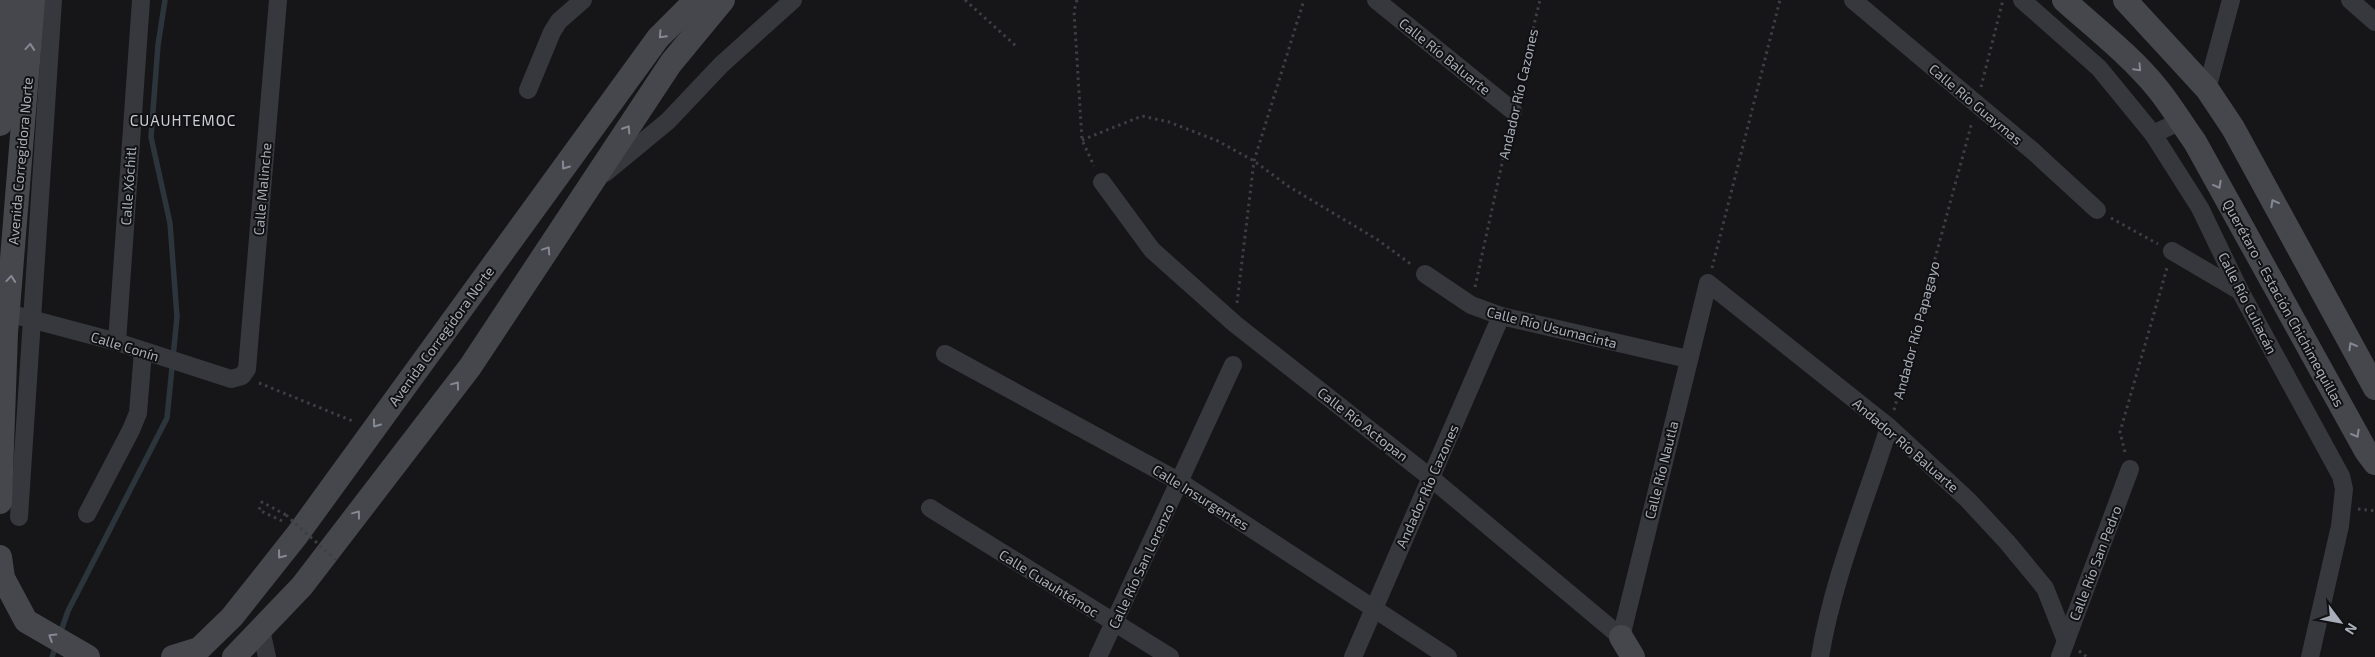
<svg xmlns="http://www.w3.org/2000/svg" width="2375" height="657" viewBox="0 0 2375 657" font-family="'Exo 2',sans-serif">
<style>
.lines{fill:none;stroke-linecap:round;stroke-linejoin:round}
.stream{stroke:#2c353c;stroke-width:5.5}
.path{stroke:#3d3f44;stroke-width:3;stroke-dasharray:2.5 4;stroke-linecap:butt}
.street{stroke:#37383d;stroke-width:18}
.secondary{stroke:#45474d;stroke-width:24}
.path-bridge{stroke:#3d3f44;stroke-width:3;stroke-dasharray:2.5 4;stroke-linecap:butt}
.oneway{stroke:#858993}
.labels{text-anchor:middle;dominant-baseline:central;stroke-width:4;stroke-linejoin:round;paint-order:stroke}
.street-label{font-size:14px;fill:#a8adb8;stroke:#111113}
.neighbourhood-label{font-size:15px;letter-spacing:1px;fill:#c9ccd4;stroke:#111113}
</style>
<rect width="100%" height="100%" fill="#161618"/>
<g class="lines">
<g class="stream">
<polyline points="60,634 68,611 167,418 177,317 170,223 151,137 158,45 165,0"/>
<polyline points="52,657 56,645"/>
</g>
<g class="path">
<polyline points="965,0 1016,46"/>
<polyline points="1077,0 1074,11 1082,140 1094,166"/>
<polyline points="1981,87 2003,0"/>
<polyline points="1518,92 1540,0"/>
<polyline points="1082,140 1142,116 1169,122 1218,141 1254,161 1288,186 1378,240 1412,265"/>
<polyline points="2111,218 2158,244"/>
<polyline points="1712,268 1780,0"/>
<polyline points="1475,287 1510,127"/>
<polyline points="1237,303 1254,161 1304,0"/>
<polyline points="259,383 355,422"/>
<polyline points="1894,410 1972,122"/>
<polyline points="2125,452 2120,432 2167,268"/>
<polyline points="2358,509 2375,511"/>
<polyline points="282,521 259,510 262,502 286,515"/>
<polyline points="2079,651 2087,657"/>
</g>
<g class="street">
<polyline points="1376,0 1513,111"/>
<polyline points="1853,0 2034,152 2097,210"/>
<polyline points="2022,0 2099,68 2153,134 2200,208 2240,291 2341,476 2344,489 2340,526 2310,657"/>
<polyline points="2350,0 2375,22"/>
<polyline points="2207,89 2231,0"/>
<polyline points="528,90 552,32 559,21 583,0"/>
<polyline points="2153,134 2181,121"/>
<polyline points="605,173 668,121 721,65 793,0"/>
<polyline points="1102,182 1152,250 1235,324 1431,478 1621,637 1708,283 1889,427 1968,500 2007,542 2045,588 2066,641"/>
<polyline points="2172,251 2240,291"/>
<polyline points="1425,274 1471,305 1501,316 1688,359"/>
<polyline points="8,313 117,342 231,379 242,376 247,369 278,0"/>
<polyline points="117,342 141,0"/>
<polyline points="945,354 1180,482 1448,657"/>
<polyline points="930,508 1170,657"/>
<polyline points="87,514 131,430 138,413 143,351"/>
<polyline points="19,517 53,0"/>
<polyline points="261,630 267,657"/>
<polyline points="1098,657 1233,365"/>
<polyline points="1353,657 1501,316"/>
<path d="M1820 657C1833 578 1865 503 1889 427"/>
<polyline points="2060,657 2130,469"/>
</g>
<g class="secondary">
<path d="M2064 0C2095 28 2130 55 2157 88 2171 105 2182 124 2195 142L2366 451 2375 463"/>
<polyline points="2125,0 2207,89 2233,128 2375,388"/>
<polyline points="0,124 12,0"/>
<polyline points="0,502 6,333 33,0"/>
<polyline points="0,557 3,578 26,621 88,657"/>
<polyline points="1621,637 1633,657"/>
<polyline points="173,657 199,649 232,617 297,535 658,38 696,0"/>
<polyline points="234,657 302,586 470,367 671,63 723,0"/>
</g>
<polyline class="path-bridge" points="286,515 336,560"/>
</g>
<defs><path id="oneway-chevron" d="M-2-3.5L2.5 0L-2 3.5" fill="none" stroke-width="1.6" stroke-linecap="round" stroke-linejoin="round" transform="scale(1.25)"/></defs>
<g class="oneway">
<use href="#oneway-chevron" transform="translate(662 35) rotate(133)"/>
<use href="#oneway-chevron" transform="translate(30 47) rotate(-85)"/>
<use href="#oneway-chevron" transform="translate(2138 68) rotate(47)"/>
<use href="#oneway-chevron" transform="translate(627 129) rotate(-57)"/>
<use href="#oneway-chevron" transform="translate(565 166) rotate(126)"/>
<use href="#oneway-chevron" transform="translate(2218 185) rotate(61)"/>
<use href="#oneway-chevron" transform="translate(2274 203) rotate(-119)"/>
<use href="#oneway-chevron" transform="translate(547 250) rotate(-56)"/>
<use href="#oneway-chevron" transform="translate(11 279) rotate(-85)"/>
<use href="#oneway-chevron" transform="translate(2352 346) rotate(-119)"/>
<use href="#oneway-chevron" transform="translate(456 385) rotate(-53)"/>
<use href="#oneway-chevron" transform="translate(376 424) rotate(126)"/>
<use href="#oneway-chevron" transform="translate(2356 434) rotate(61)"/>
<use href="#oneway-chevron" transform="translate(357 514) rotate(-53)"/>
<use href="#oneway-chevron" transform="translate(281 555) rotate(128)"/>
<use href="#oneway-chevron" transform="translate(52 637) rotate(-148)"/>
</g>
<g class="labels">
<g class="street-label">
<text transform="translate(1445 56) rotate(39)">Calle Río Baluarte</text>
<text transform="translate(1518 94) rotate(-77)">Andador Río Cazones</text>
<text transform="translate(1976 104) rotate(40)">Calle Río Guaymas</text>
<text transform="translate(20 161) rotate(-85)">Avenida Corregidora Norte</text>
<text transform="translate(128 186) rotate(-86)">Calle Xóchitl</text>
<text transform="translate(262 189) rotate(-85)">Calle Malinche</text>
<text transform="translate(2248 303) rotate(63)">Calle Río Culiacán</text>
<text transform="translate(2284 303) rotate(61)">Querétaro - Estación Chichimequillas</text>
<text transform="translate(1552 327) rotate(14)">Calle Río Usumacinta</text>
<text transform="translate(1916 330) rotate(-75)">Andador Río Papagayo</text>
<text transform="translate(441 336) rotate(-54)">Avenida Corregidora Norte</text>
<text transform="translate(125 346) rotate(17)">Calle Conín</text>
<text transform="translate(1363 424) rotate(38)">Calle Río Actopan</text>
<text transform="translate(1906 445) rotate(41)">Andador Río Baluarte</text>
<text transform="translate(1661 470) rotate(-76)">Calle Río Nautla</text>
<text transform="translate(1427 486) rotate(-66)">Andador Río Cazones</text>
<text transform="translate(1201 497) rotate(32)">Calle Insurgentes</text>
<text transform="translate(2095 563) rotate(-69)">Calle Río San Pedro</text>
<text transform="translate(1141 566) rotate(-65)">Calle Río San Lorenzo</text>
<text transform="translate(1049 583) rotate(32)">Calle Cuauhtémoc</text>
</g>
<g class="neighbourhood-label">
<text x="183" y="120">CUAUHTEMOC</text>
</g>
</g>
<g transform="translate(2340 622) rotate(122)" stroke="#111113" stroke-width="4" paint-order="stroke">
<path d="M0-4L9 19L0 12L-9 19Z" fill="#a8adb8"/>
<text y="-8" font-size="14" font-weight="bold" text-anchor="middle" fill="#a8adb8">N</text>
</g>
</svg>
